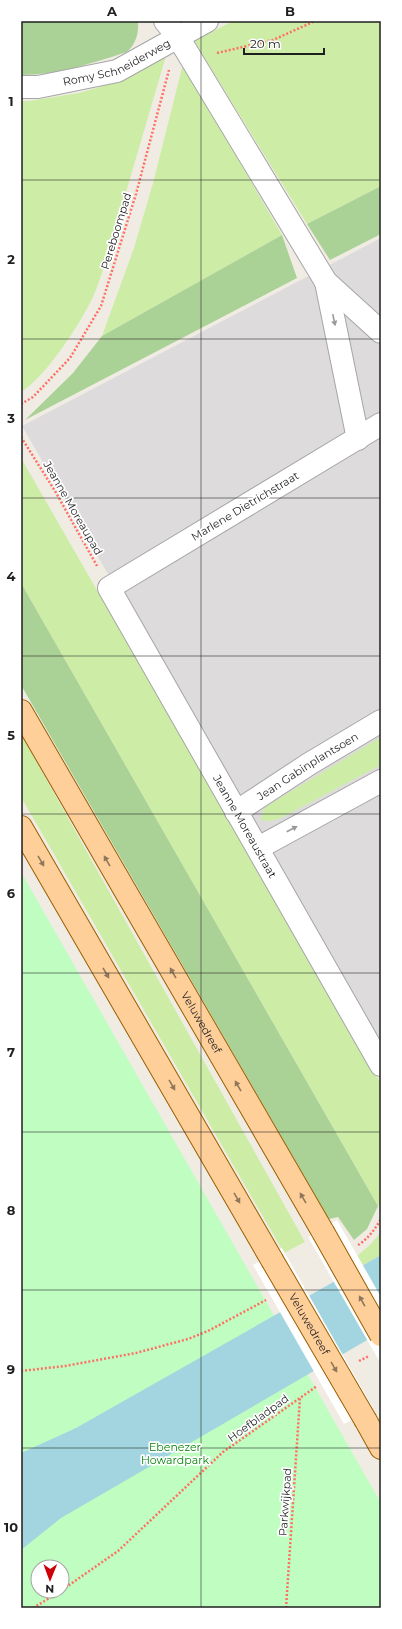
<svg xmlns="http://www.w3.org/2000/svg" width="402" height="1629" viewBox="0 0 402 1629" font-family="Montserrat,sans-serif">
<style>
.residential{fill:#dddbdc}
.grass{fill:#cdeda7}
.forest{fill:#abd296}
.park{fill:#bffdc1;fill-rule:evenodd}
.water{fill:#a2d5e0}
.pier{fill:#fff}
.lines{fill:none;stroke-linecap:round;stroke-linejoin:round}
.minor-casing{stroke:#a6a6a6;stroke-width:24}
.major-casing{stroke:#995f00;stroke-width:24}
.path{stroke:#ff6f66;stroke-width:2.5;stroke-dasharray:2 2;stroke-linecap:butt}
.minor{stroke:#fff;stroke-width:22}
.major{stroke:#ffcf9a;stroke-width:22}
.major-bridge-casing{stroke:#995f00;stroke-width:24;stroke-linecap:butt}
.major-bridge{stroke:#ffcf9a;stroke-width:22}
.oneway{fill:#9a9a9a}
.oneway2{fill:#8f775c}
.grid{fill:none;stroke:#1f1f1f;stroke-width:1;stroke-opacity:0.55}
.labels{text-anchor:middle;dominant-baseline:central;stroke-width:3.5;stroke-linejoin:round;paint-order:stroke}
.street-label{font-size:11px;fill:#1f1f1f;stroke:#fff}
.park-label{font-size:11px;fill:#05840a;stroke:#fff}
.neatline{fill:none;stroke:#1f1f1f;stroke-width:1.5}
.grid-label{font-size:13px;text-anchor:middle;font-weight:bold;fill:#1f1f1f}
</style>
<rect width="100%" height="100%" fill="#f0ece4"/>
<polygon class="residential" points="381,238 381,1044 22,426"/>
<g class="grass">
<polygon points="233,21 381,21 381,186 307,224 194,41"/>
<path d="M166 56 104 267C100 278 97 289 92 299 79 325 46 377 21 392V101H29L79 93 124 80Z"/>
<polygon points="183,64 282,235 102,336 134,248 153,183"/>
<polygon points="21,458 381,1084 381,1203 378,1206 21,583"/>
<polygon points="21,734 305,1242 284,1253 21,797"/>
<polygon points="381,737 381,765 281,818 271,821 260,820 264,809 270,804"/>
<polygon points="381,1232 381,1255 363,1265 357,1256 370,1245"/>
</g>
<g class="forest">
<path d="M21 21H138C139 33 136 44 127 52 92 63 58 75 21 75Z"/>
<polygon points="381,186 381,234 330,260 307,224"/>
<polygon points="282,235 297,278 25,420 73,373 102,336"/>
<polygon points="21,583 378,1206 367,1229 354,1240 338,1217 329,1219 21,685"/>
</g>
<path class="park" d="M21 872 381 1503V1608H21ZM38 1567H62V1591H38Z"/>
<polygon class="water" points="381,1255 381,1332 61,1518 21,1550 21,1453 76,1428"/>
<g class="pier">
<polygon points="337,1220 381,1297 381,1364 308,1237"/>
<polygon points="282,1248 373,1408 344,1424 253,1265"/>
</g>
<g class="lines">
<defs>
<g id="minor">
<polyline points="165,21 178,37 326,282 381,332"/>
<path id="s1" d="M21 87H38L117 71 207 21"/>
<polyline points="326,282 358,439"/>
<path id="s2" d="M381 424 109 588 381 1065"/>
<path id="s3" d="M236 812 309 764 381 721"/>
<polyline points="258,848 381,781"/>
</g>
<g id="major">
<path id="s4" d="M21 711 323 1232"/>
<polyline points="21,827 272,1260"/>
<polyline points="366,1421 381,1448"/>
</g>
</defs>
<use href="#minor" class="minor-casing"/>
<use href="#major" class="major-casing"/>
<g class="path">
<polyline points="217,53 273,40 315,21"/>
<polyline points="21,404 33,397 70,358 101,306 136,194 169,70"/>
<polyline points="21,437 55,491 97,566"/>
<path d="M358 1245C368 1239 375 1229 381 1219"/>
<polyline points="359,1361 369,1356"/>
<polyline points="21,1371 65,1366 136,1353 188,1339 208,1331 266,1300"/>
<polyline points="62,1590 118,1551 223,1452 317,1386"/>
<polyline points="33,1608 61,1591"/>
<polyline points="286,1608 300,1398"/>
</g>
<use href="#minor" class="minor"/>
<use href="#major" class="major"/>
<defs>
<g id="major-bridge">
<polyline points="323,1232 381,1335"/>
<path id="s5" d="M272 1260 366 1421"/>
</g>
</defs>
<use href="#major-bridge" class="major-bridge-casing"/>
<use href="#major-bridge" class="major-bridge"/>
</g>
<defs><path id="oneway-solid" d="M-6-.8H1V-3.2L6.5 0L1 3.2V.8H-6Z"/></defs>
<g class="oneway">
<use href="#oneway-solid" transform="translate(334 320) rotate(78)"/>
<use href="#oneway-solid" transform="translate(292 829) rotate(-28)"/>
</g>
<g class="oneway2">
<use href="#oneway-solid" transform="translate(41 861) rotate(60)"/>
<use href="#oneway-solid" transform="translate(107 861) rotate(-120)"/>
<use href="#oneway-solid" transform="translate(106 973) rotate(60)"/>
<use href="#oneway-solid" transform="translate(173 973) rotate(-120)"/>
<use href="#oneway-solid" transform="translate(172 1085) rotate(60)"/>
<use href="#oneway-solid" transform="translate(238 1086) rotate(-120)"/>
<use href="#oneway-solid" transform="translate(237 1198) rotate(60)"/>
<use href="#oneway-solid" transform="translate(303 1198) rotate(-120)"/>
<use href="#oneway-solid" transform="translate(362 1301) rotate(-119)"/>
<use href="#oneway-solid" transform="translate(334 1367) rotate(60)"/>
</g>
<path class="grid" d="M201 21V1608M21 180H381M21 339H381M21 498H381M21 656H381M21 814H381M21 973H381M21 1132H381M21 1290H381M21 1448H381"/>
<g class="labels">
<g class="street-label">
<text stroke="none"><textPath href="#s1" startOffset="100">Romy Schneiderweg</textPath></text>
<text transform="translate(116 231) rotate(-73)">Pereboompad</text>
<text transform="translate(245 506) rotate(-31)">Marlene Dietrichstraat</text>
<text transform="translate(73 508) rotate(60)">Jeanne Moreaupad</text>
<text stroke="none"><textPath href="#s3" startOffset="85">Jean Gabinplantsoen</textPath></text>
<text stroke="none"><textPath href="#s2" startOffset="592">Jeanne Moreaustraat</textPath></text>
<text stroke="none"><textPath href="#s4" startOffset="360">Veluwedreef</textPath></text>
<text stroke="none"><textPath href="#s5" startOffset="74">Veluwedreef</textPath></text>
<text transform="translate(258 1418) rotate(-36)">Hoefbladpad</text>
<text transform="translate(285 1502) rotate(-86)">Parkwijkpad</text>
</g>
<g class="park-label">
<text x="175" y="1447">Ebenezer<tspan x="175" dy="13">Howardpark</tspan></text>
</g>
</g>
<rect width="402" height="1629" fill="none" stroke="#ffffff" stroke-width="44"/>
<g transform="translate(50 1579) rotate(181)"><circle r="19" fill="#ffffff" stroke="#a5a5a5"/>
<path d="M0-3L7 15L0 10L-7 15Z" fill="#cd0009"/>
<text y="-6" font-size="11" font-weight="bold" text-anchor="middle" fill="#1f1f1f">N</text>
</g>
<path d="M244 48v6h80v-6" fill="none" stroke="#1f1f1f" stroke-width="2"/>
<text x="250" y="48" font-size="12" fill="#1f1f1f" stroke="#ffffff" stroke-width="3" paint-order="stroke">20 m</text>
<rect x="22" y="22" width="358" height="1585" class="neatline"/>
<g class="grid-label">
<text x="112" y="16">A</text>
<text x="290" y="16">B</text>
<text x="11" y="106">1</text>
<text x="11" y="264">2</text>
<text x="11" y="423">3</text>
<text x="11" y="581">4</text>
<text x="11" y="740">5</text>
<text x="11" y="898">6</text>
<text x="11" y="1057">7</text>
<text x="11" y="1215">8</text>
<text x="11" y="1374">9</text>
<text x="11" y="1532">10</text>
</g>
</svg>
